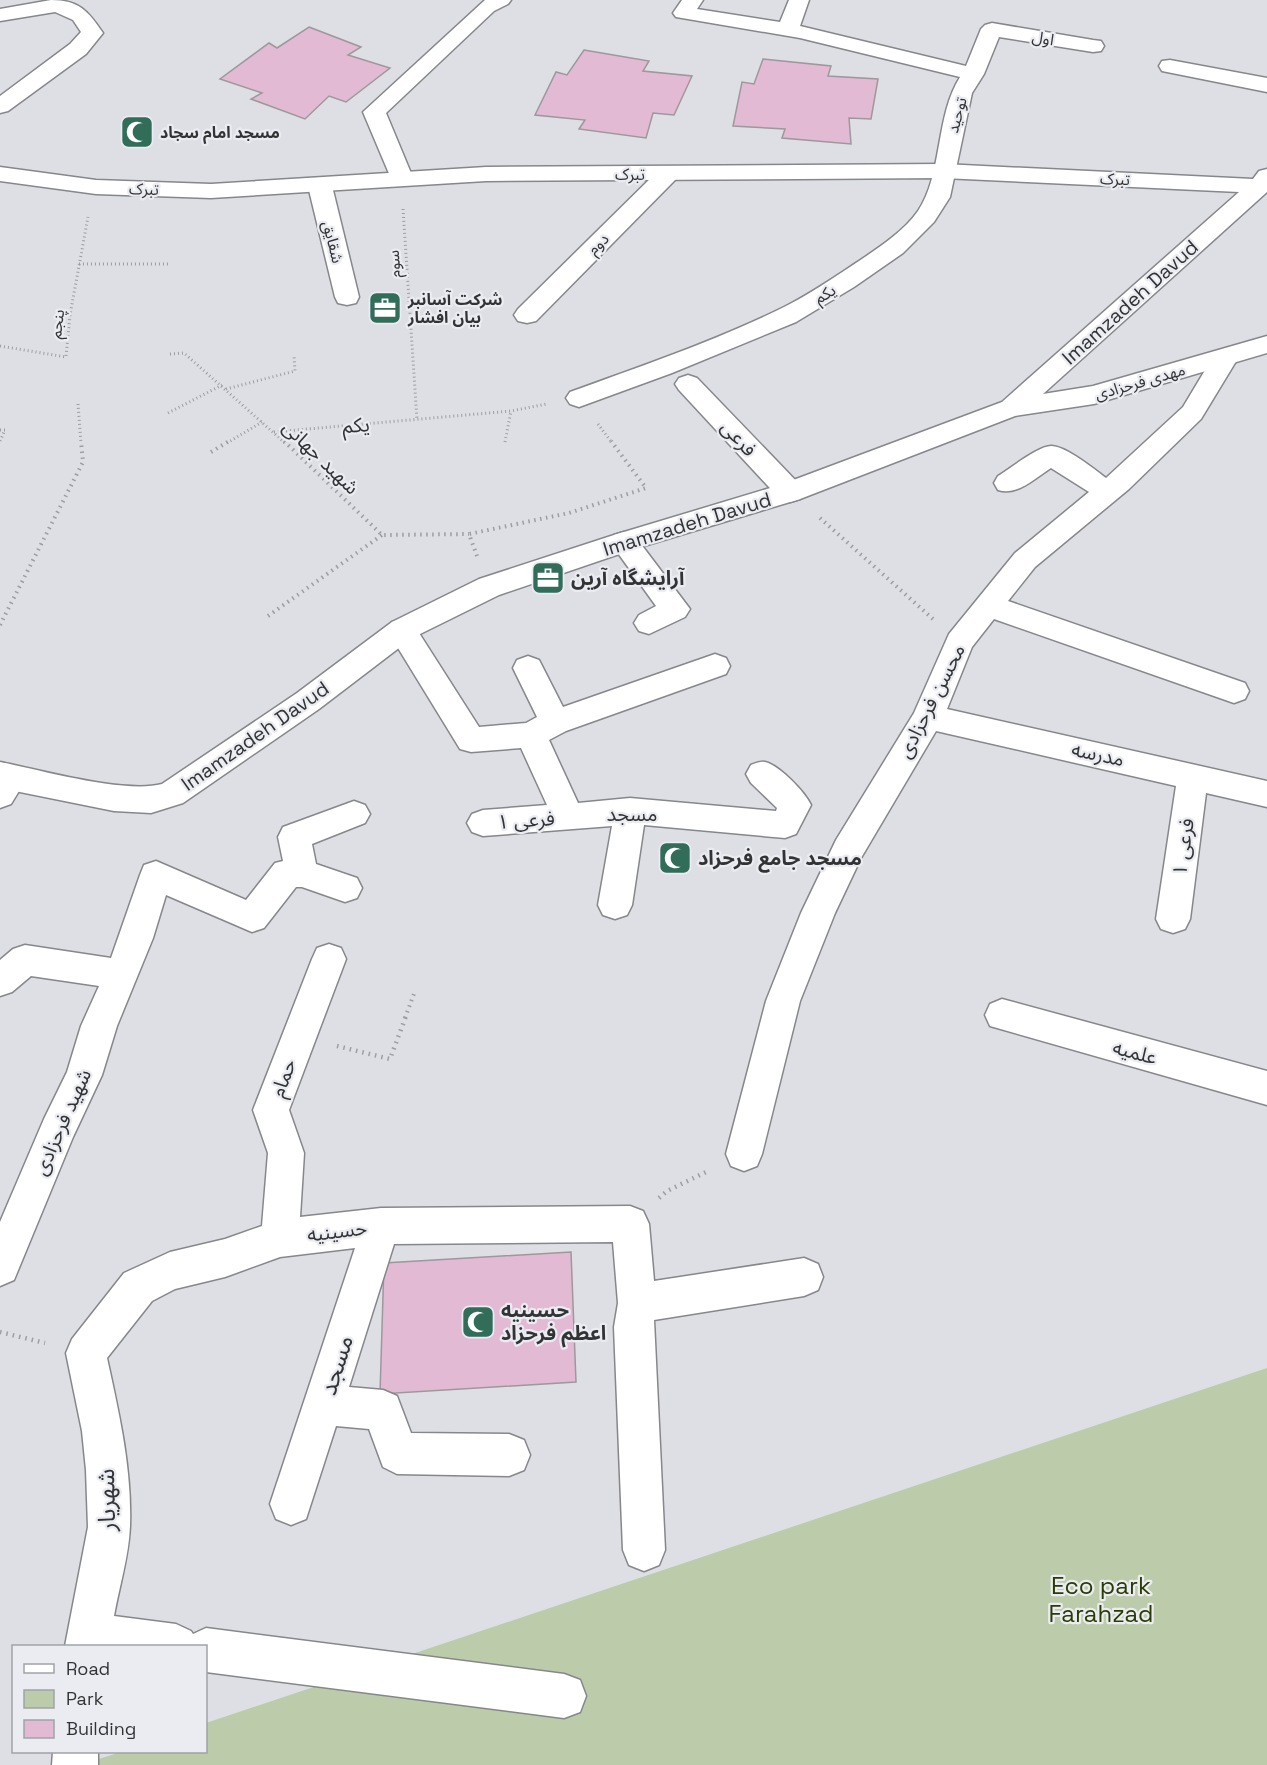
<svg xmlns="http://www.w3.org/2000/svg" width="1267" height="1765" viewBox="0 0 1267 1765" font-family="'Space Grotesk','Noto Sans Arabic',sans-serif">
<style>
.green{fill:#bccba9}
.building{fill:#e3bad4;stroke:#9d989b;stroke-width:1.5}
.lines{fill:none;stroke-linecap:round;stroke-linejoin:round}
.street-casing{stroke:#85878b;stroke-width:3}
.secondary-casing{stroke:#85878b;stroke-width:3}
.path-far2{stroke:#9c9ea2;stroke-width:3;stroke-dasharray:1 3;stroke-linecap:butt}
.path-far1{stroke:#9c9ea2;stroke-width:4;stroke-dasharray:1.5 4.5;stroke-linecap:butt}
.path{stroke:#9c9ea2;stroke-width:4.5;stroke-dasharray:1.5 5;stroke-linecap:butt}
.street{fill:#fff;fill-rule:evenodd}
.secondary{fill:#fff;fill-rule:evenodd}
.labels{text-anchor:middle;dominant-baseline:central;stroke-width:4.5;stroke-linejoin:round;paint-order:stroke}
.far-street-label{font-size:16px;fill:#323335;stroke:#eaecf2}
.far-poi-label{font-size:16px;font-weight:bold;fill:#323335;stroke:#eaecf2;text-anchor:start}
.street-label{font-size:20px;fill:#323335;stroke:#eaecf2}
.poi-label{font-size:20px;font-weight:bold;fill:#323335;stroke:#eaecf2;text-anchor:start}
.near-street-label{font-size:24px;fill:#323335;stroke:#eaecf2}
.near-park-label{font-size:24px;fill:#2a3d00;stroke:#eaecf2}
</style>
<rect width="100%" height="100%" fill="#dddfe4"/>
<polygon class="green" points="1267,1368 1267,1765 80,1765 121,1752 206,1752 206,1723"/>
<g class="building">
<polygon points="309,27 361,47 348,55 390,68 346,102 329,96 305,119 251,99 262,93 220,79 269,43 277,48"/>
<polygon points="584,50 649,61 643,71 692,76 674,115 653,113 646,138 579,129 585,120 535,115 556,72 567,75"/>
<polygon points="763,59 831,66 828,76 878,79 871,119 849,118 851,144 782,138 785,129 733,126 742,82 754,84"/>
<polygon points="571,1252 576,1382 380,1394 384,1263"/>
</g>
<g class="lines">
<defs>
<g id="street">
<path d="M51 0C79 0 88 11 103 33L86 54 8 111 0 113V96L70 44 81 32 73 20 55 12 0 21V9Z"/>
<polygon points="485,0 511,0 508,4 494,11 386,113 413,178 409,183 401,185 393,183 363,112"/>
<path d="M682 0H703L697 9 780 22 789 0H809L800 26 966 66 981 29 985 25 992 23 1093 40 1101 41 1104 46 1101 51 1093 52 999 37 984 74 972 93 950 197 934 222 903 253 854 287 796 322 672 373 579 407 570 404 566 398 570 392C638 367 712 342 778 310 806 297 833 278 859 261 880 247 904 231 918 211 943 174 935 117 960 77L800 38 676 17 673 13Z"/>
<polygon points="1170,60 1267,78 1267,92 1162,71 1159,66 1162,61"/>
<polygon points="668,167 676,169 680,174 676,179 536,321 527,323 518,321 514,315 518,309 660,169"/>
<polygon points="320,179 328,181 332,186 359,297 356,303 347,305 338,303 335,297 308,186 312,181"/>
<path d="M1225 350 1234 352 1238 358 1201 419 1129 489 1035 567 1008 601 1245 683 1249 691 1245 699 1234 703 994 619 972 647 947 709 1267 781V807L1206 793 1190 919 1185 929 1173 933 1161 929 1156 919 1176 786 936 731 861 858 835 913 800 1001 762 1154 757 1166 744 1171 731 1166 726 1154 766 1001 801 913 836 840 914 713 949 634 1015 553 1089 492 1051 468C1035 478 1018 496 998 490L994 483 998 476C1010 469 1039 445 1052 446 1067 447 1094 469 1106 478L1183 407 1216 352Z"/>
<polygon points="688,375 697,378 800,485 804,492 800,499 790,502 780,499 679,390 675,384 679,378"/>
<polygon points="624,532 634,535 690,609 685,617 649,634 639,631 634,623 639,615 656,606 610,542 614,535"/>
<path d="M402 619 412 622 479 727 526 723 537 717 513 668 517 660 528 656 539 660 563 707 715 654 726 658 730 666 726 674 566 731 549 740 578 803 630 798 776 811 777 808 751 783 746 774 751 765C756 763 760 761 765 762 779 765 805 792 811 805L796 834 785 838 644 825 632 905 627 915 615 919 603 915 598 905 612 826 483 836 472 832 467 823 472 814 483 810 547 805 521 748 471 752 460 749 387 630 392 622Z"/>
<polygon points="11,765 22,769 27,778 11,804 0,808 0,769"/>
<polygon points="354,801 365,805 370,814 365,823 312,844 316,864 357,878 362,888 357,898 345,902 302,887 296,887 264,928 252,932 166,895 153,938 117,1026 102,1075 73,1137 14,1280 0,1286 0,1222 44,1119 67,1072 81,1026 99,986 31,976 12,992 0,996 0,960 13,949 25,945 111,958 140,875 144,865 156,861 246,900 275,863 283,861 278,837 283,827"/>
<path d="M329 944 341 948 346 959 289 1110 304 1153 300 1217 381 1208 630 1206 643 1211 649 1224 654 1281 804 1258 818 1264 823 1277 818 1290 804 1296 654 1320 665 1550 659 1565 644 1571 629 1565 623 1550 614 1327 618 1303 613 1242 394 1244 349 1387 383 1390 397 1396 411 1433 509 1434 524 1440 530 1455 524 1470 509 1476 397 1474 383 1467 369 1429 336 1426 306 1519 291 1525 276 1519 270 1504 355 1248 280 1257 225 1277 175 1289 152 1301 107 1358C119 1413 132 1469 130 1526 129 1556 119 1587 114 1616L176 1624 191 1631 193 1634 206 1628 564 1674 580 1680 586 1696 580 1712 564 1718 206 1672V1646H65L88 1527 86 1470 82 1431 66 1353 72 1339 124 1273 170 1252 225 1239 262 1226 268 1153 253 1110 312 959 317 948Z"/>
<polygon points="1002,999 1267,1071 1267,1105 990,1026 985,1015 990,1004"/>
<polygon points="53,1752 98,1752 98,1765 52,1765"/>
</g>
<path id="secondary" d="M943 164 1253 179 1259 171 1267 169V192L1043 394 1093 386 1267 336V353L1094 404 1015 416 800 499 634 549 499 595 412 638 319 709 183 803 151 813 114 811 0 788V762C41 770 124 794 162 784L297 693 392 622 479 579 614 535 780 485 1002 402 1239 192 943 178 486 181 211 198 96 194 0 181V167L96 180 211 184 486 167Z"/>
</defs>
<use href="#street" class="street-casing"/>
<use href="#secondary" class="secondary-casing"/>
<g class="path-far2">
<polyline points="403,209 417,420"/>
<polyline points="79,264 169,264"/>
<polyline points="0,346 66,357 70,315 88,217"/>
<polyline points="170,354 184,353 285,443"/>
<polyline points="226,389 295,371 294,356"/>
<polyline points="78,404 81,443"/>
<polyline points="168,413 222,385"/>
<polyline points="598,424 612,443"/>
<polyline points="0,430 5,430 0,441"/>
<polyline points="274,432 511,411 547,404"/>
<polyline points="505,442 511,411"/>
<polyline points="227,443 262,422"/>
</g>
<g class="path-far1">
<polyline points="284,441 382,535 469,534"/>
<polyline points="211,452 229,441"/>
<polyline points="820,518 933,619"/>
<polyline points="477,556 469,534 569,513 646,488 611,441"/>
<polyline points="268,616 382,535"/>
<polyline points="0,625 83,462 81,441"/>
<polyline points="405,1018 415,991"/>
</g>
<g class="path">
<polyline points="337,1046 390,1059 406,1016"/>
<polyline points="659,1198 667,1191 708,1171"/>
<polyline points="0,1332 45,1343"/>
</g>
<use href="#street" class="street"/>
<use href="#secondary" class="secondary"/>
</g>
<defs>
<symbol id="mosque-square" viewBox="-11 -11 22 22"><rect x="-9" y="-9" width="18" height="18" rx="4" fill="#316d58" stroke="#eaecf2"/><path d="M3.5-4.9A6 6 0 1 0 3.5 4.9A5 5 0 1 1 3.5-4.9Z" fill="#fff"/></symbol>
<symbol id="office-square" viewBox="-11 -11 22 22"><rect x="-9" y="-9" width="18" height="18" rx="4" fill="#316d58" stroke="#eaecf2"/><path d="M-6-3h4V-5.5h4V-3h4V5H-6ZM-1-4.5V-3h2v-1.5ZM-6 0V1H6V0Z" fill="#fff"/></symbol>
</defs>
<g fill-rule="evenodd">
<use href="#mosque-square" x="118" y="113" width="38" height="38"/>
<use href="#office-square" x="366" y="289" width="38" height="38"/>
<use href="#office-square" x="529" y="559" width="38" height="38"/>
<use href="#mosque-square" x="656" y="839" width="38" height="38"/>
<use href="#mosque-square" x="459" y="1303" width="38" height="38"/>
</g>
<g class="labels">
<g class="far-street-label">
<text transform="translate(1043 38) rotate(10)">اول</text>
<text transform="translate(957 115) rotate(-75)">توحید</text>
<text x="630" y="174">تبرک</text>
<text transform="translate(1115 179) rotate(3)">تبرک</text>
<text transform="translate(144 189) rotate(2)">تبرک</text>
<text transform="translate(333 242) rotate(76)">شقایق</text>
<text transform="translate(598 244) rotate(-45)">دوم</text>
<text transform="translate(394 264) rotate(-94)">سوم</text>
<text transform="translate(825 294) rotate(-31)">یکم</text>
<text transform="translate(57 324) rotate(-83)">پنجم</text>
<text transform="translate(1140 382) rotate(-16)">مهدی فرحزادی</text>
</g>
<g class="far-poi-label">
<text x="160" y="132">مسجد امام سجاد</text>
<text x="408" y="299">شرکت آسانبر<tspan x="408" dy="18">بیان افشار</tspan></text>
</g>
<g class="street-label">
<text transform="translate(1130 302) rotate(-42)">Imamzadeh Davud</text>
<text transform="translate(356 425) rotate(-4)">یکم</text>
<text transform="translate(739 438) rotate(47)">فرعی</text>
<text transform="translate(321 457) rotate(44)">شهید جهانی</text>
<text transform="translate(687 524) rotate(-17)">Imamzadeh Davud</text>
<text transform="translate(931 701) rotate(-63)">محسن فرحزادی</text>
<text transform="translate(255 736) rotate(-35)">Imamzadeh Davud</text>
<text transform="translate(1098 754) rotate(12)">مدرسه</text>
<text x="632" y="814">مسجد</text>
<text transform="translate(526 820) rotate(-4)">فرعی ۱</text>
<text transform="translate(1183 847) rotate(-82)">فرعی ۱</text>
<text transform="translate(1135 1052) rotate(15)">علمیه</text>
<text transform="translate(283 1078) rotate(-70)">حمام</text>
<text transform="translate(62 1122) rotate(-66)">شهید فرحزادی</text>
<text transform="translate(337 1231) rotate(-7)">حسینیه</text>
</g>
<g class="poi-label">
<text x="571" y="578">آرایشگاه آرین</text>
<text x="698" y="858">مسجد جامع فرحزاد</text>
<text x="501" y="1310">حسینیه<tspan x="501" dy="23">اعظم فرحزاد</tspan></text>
</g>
<g class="near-street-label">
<text transform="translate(336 1365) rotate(-72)">مسجد</text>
<text transform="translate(106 1500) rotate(-91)">شهریار</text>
</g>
<g class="near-park-label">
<text x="1101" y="1585">Eco park<tspan x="1101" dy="28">Farahzad</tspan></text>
</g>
</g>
<rect x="12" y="1645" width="195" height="108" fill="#eaecf2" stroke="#a0a2a6" stroke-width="1.5"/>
<rect x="24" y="1664" width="30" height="9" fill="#ffffff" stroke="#a0a2a6" stroke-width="1.5"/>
<text x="66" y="1675" font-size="18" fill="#323335">Road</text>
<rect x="24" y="1690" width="30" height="18" fill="#bccba9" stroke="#a0a2a6" stroke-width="1.5"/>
<text x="66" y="1705" font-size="18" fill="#323335">Park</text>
<rect x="24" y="1720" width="30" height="18" fill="#e3bad4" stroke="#a0a2a6" stroke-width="1.5"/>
<text x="66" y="1735" font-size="18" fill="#323335">Building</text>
</svg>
